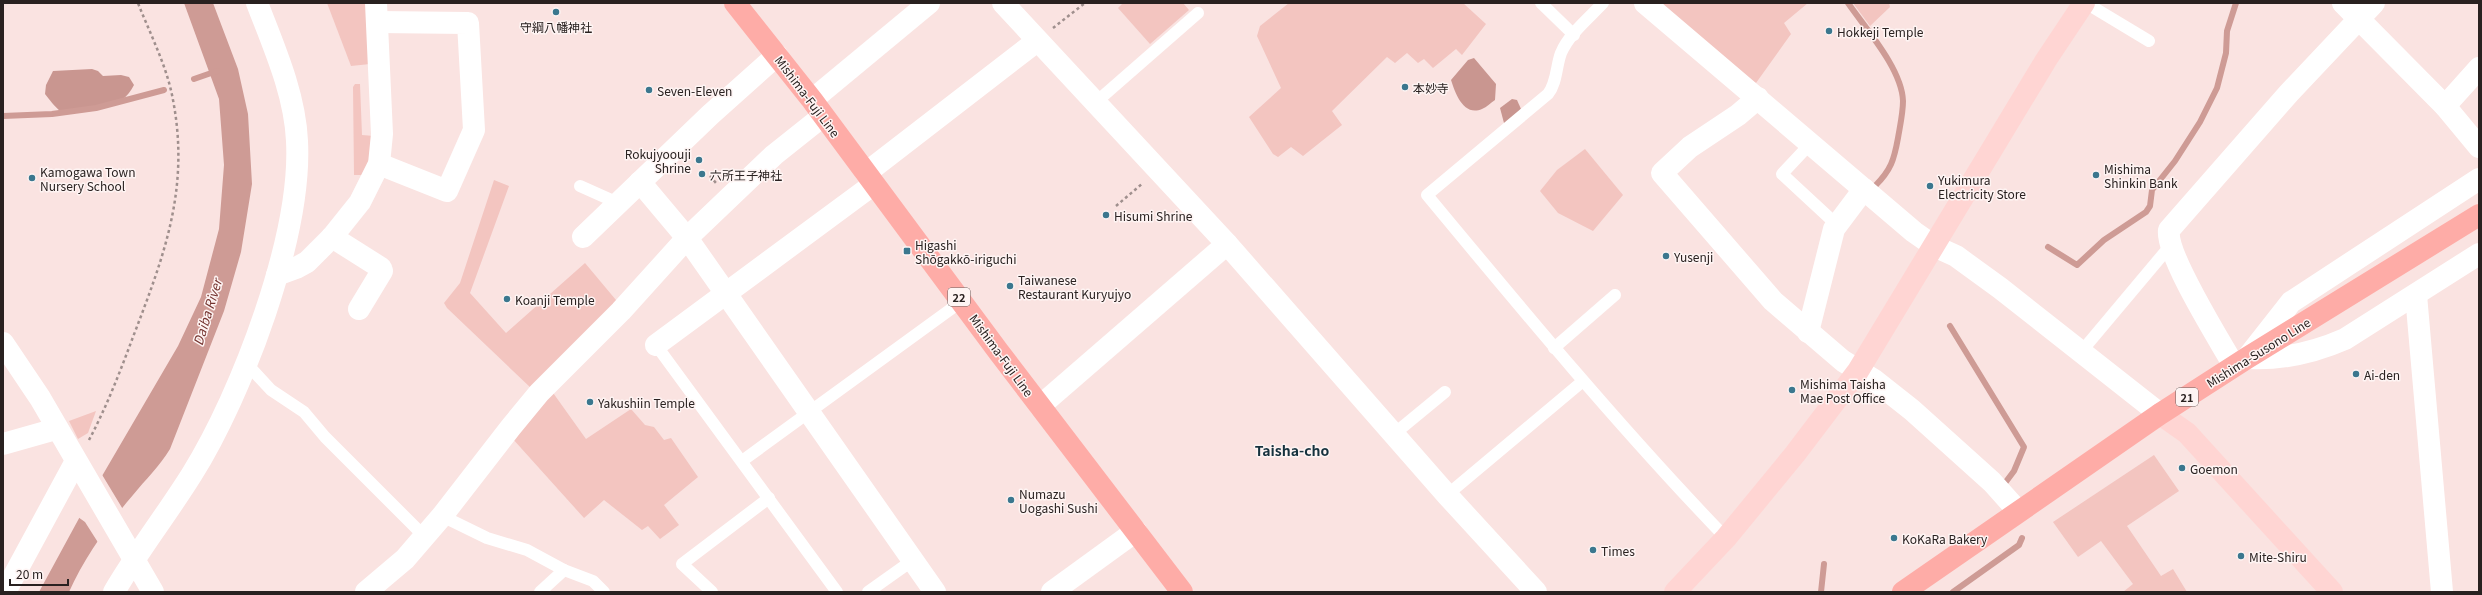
<svg xmlns="http://www.w3.org/2000/svg" width="2482" height="595" viewBox="0 0 2482 595" font-family="Georgia,'Noto Sans JP',serif">
<style>
.green{fill:#f3c5c0}
.forest{fill:#c99690}
.water{fill:#ce9b95}
.pier{fill:#fae3e1}
.lines{fill:none;stroke-linecap:round;stroke-linejoin:round}
.stream{stroke:#ce9b95;stroke-width:6}
.path{stroke:#9f8f8d;stroke-width:2.5;stroke-dasharray:3 3;stroke-linecap:butt}
.lane{stroke:#fff;stroke-width:12}
.street{stroke:#fff;stroke-width:22}
.secondary{stroke:#ffd5d3;stroke-width:22}
.primary{stroke:#feaca7;stroke-width:22}
.poi-dot{fill:#3b778e;stroke:#fef4f3;stroke-width:1.5}
.labels{text-anchor:middle;dominant-baseline:central;stroke-width:3;stroke-linejoin:round;paint-order:stroke}
.shield{fill:#fef4f3;stroke:#69605f;stroke-width:1}
.shield-label{font-size:11px;font-weight:bold;fill:#292120}
.poi-label{font-size:12px;fill:#292120;stroke:#fef4f3;text-anchor:start}
.street-label{font-size:12px;fill:#292120;stroke:#fef4f3}
.water-label{font-size:13px;font-style:italic;fill:#74332f;stroke:#fef4f3}
.quarter-label{font-size:14px;font-weight:bold;fill:#16323e;stroke:#fef4f3}
</style>
<rect width="100%" height="100%" fill="#fae3e1"/>
<g class="green">
<polygon points="327,3 370,3 370,64 351,66"/>
<polygon points="1123,3 1183,3 1189,10 1150,44 1118,8"/>
<polygon points="1289,3 1463,3 1486,24 1462,55 1456,49 1433,68 1424,59 1418,63 1407,53 1395,63 1387,57 1332,111 1342,125 1303,156 1291,147 1278,157 1273,154 1249,117 1281,88 1257,36 1260,26"/>
<polygon points="1664,3 1808,3 1784,23 1791,34 1756,83 1750,80 1663,6"/>
<polygon points="1853,3 1889,3 1890,7 1870,26"/>
<polygon points="355,84 360,84 362,135 374,136 366,175 354,175 353,87"/>
<polygon points="1585,149 1623,195 1593,231 1558,213 1540,191 1557,170"/>
<polygon points="494,180 509,186 470,293 506,333 585,263 616,300 618,305 532,389 447,308 444,303 460,283"/>
<polygon points="551,390 586,439 631,409 645,425 654,427 664,440 671,438 698,477 664,505 679,525 660,539 648,526 642,530 604,500 584,518 512,438"/>
<polygon points="96,411 88,433 78,439 69,421"/>
<polygon points="2154,455 2179,491 2127,526 2161,576 2173,569 2187,592 2123,592 2133,584 2101,541 2078,557 2053,522"/>
</g>
<g class="forest">
<path d="M1474 58 1496 84 1495 100C1490 103 1487 107 1482 109 1463 117 1455 92 1451 80L1468 60Z"/>
<path d="M92 69 98 71 103 76 121 75 129 77 134 85C131 91 127 96 122 100 116 105 66 115 60 111 55 107 49 99 45 94L46 85 53 71Z"/>
<polygon points="1512,99 1517,100 1521,109 1510,124 1504,123 1500,108"/>
</g>
<path class="water" d="M184 3H213L238 69 248 114 252 184 241 252 224 311 170 449C159 467 146 479 133 495 109 523 84 558 69 592H39L102 476 178 346 201 297 219 229 224 165 219 99Z"/>
<polygon class="pier" points="101,473 124,511 99,544 85,522 78,517"/>
<g class="lines">
<g class="stream">
<path d="M1848 3C1866 29 1902 69 1903 101 1903 113 1900 126 1898 138 1894 160 1891 170 1875 186"/>
<polyline points="194,79 217,71"/>
<polyline points="3,116 52,114 96,108 164,90"/>
<polyline points="2048,247 2077,265 2104,240 2146,212 2150,206 2152,190 2175,161 2200,122 2217,88 2226,53 2227,31 2236,3"/>
<polyline points="1950,326 2024,447 2014,471 2005,483"/>
<polyline points="1821,592 1824,564"/>
<polyline points="1953,592 2019,545 2022,538"/>
</g>
<g class="path">
<polyline points="1053,28 1085,3"/>
<polyline points="710,176 716,183"/>
<polyline points="1116,206 1143,183"/>
<path d="M89 440C106 408 120 372 133 337 164 256 190 189 173 100 167 66 150 34 138 3"/>
</g>
<g class="lane">
<polyline points="1541,3 1574,35"/>
<path d="M1603 3C1589 18 1569 34 1561 53 1556 66 1557 83 1548 94L1427 195C1524 312 1621 429 1726 538"/>
<polyline points="2086,3 2149,41"/>
<polyline points="1095,103 1198,13"/>
<polyline points="1811,143 1782,174 1836,224"/>
<polyline points="580,186 618,203"/>
<polyline points="656,345 837,592"/>
<polyline points="1554,348 1615,295"/>
<polyline points="2081,352 2170,246"/>
<polyline points="246,363 271,390 304,412 325,437 424,536"/>
<polyline points="1394,434 1445,392"/>
<polyline points="742,461 962,301"/>
<polyline points="1447,495 1583,381"/>
<polyline points="442,516 487,538 527,550 564,570 593,581 604,592"/>
<polyline points="540,592 564,570"/>
<polyline points="712,592 682,564 769,498"/>
<polyline points="868,592 913,560"/>
</g>
<g class="street">
<polyline points="1003,3 1227,244 1447,495 1536,592"/>
<polyline points="1645,3 1914,232 1934,246 1956,256 2000,288 2160,414"/>
<polyline points="2343,3 2445,106 2479,147"/>
<polyline points="377,22 468,23 474,130 447,191 379,164"/>
<polyline points="1758,98 1738,115 1690,147 1662,173 1773,301 1843,361 1874,380 1912,410 1992,482 2018,511"/>
<polyline points="812,100 929,3"/>
<polyline points="2445,106 2479,68"/>
<polyline points="866,173 1037,41"/>
<polyline points="640,182 687,238 935,592"/>
<polyline points="332,237 381,268 382,271 359,309"/>
<polyline points="583,237 710,115 777,55"/>
<polyline points="277,275 296,268 307,262 332,237 360,202 379,164 382,134 376,3"/>
<polyline points="2416,295 2442,592"/>
<polyline points="1808,332 1834,229 1864,189"/>
<polyline points="3,343 40,398 153,592"/>
<polyline points="656,345 874,184"/>
<polyline points="2247,358 2291,302 2479,179"/>
<path d="M2247 358C2281 360 2313 353 2345 339L2479 254"/>
<path d="M2234 366C2220 341 2165 254 2169 230L2289 93 2374 3"/>
<polyline points="1040,406 1227,244"/>
<polyline points="3,444 56,429"/>
<polyline points="5,592 76,461"/>
<path d="M114 592C138 551 167 514 192 474 242 394 302 236 297 141 295 94 274 47 257 3"/>
<polyline points="366,592 405,559 442,516 511,427 539,393 621,311 687,238 774,155 823,116"/>
<polyline points="1052,592 1136,531"/>
</g>
<g class="secondary">
<polyline points="2160,414 2187,433 2332,592"/>
<polyline points="1675,592 1726,538 1795,454 1858,371 2046,60 2084,3"/>
</g>
<g class="primary">
<polyline points="735,3 812,100 998,351 1182,592"/>
<polyline points="1903,592 2160,414 2247,358 2479,215"/>
</g>
</g>
<g class="poi-dot">
<circle cx="556" cy="12" r="4"/>
<circle cx="1829" cy="31" r="4"/>
<circle cx="1405" cy="87" r="4"/>
<circle cx="649" cy="90" r="4"/>
<circle cx="699" cy="160" r="4"/>
<circle cx="702" cy="174" r="4"/>
<circle cx="2096" cy="175" r="4"/>
<circle cx="32" cy="178" r="4"/>
<circle cx="1930" cy="186" r="4"/>
<circle cx="1106" cy="215" r="4"/>
<rect x="903" y="247" width="8" height="8" rx="2"/>
<circle cx="1666" cy="256" r="4"/>
<circle cx="1010" cy="286" r="4"/>
<circle cx="507" cy="299" r="4"/>
<circle cx="2356" cy="374" r="4"/>
<circle cx="1792" cy="390" r="4"/>
<circle cx="590" cy="402" r="4"/>
<circle cx="2182" cy="468" r="4"/>
<circle cx="1011" cy="500" r="4"/>
<circle cx="1894" cy="538" r="4"/>
<circle cx="1593" cy="550" r="4"/>
<circle cx="2241" cy="556" r="4"/>
</g>
<g class="labels">
<g class="shield">
<rect x="948" y="288" width="22" height="18" rx="3"/>
<rect x="2176" y="388" width="22" height="18" rx="3"/>
</g>
<g class="shield-label">
<text x="959" y="297">22</text>
<text x="2187" y="397">21</text>
</g>
<g class="poi-label">
<text x="556" y="26" text-anchor="middle">守綱八幡神社</text>
<text x="1837" y="31">Hokkeji Temple</text>
<text x="1413" y="87">本妙寺</text>
<text x="657" y="90">Seven-Eleven</text>
<text x="691" y="153" text-anchor="end">Rokujyoouji<tspan x="691" dy="14">Shrine</tspan></text>
<text x="2104" y="168">Mishima<tspan x="2104" dy="14">Shinkin Bank</tspan></text>
<text x="40" y="171">Kamogawa Town<tspan x="40" dy="14">Nursery School</tspan></text>
<text x="710" y="174">六所王子神社</text>
<text x="1938" y="179">Yukimura<tspan x="1938" dy="14">Electricity Store</tspan></text>
<text x="1114" y="215">Hisumi Shrine</text>
<text x="915" y="244">Higashi<tspan x="915" dy="14">Shōgakkō-iriguchi</tspan></text>
<text x="1674" y="256">Yusenji</text>
<text x="1018" y="279">Taiwanese<tspan x="1018" dy="14">Restaurant Kuryujyo</tspan></text>
<text x="515" y="299">Koanji Temple</text>
<text x="2364" y="374">Ai-den</text>
<text x="1800" y="383">Mishima Taisha<tspan x="1800" dy="14">Mae Post Office</tspan></text>
<text x="598" y="402">Yakushiin Temple</text>
<text x="2190" y="468">Goemon</text>
<text x="1019" y="493">Numazu<tspan x="1019" dy="14">Uogashi Sushi</tspan></text>
<text x="1902" y="538">KoKaRa Bakery</text>
<text x="1601" y="550">Times</text>
<text x="2249" y="556">Mite-Shiru</text>
</g>
<g class="street-label">
<text transform="translate(808 96) rotate(53)">Mishima-Fuji Line</text>
<text transform="translate(2258 352) rotate(-32)">Mishima-Susono Line</text>
<text transform="translate(1002 355) rotate(54)">Mishima-Fuji Line</text>
</g>
<g class="water-label">
<text transform="translate(207 312) rotate(-73)">Daiba River</text>
</g>
<g class="quarter-label">
<text x="1292" y="450">Taisha-cho</text>
</g>
</g>
<rect width="2482" height="595" fill="none" stroke="#292120" stroke-width="8"/>
<path d="M10 579v6h58v-6" fill="none" stroke="#292120" stroke-width="2"/>
<text x="16" y="579" font-size="12" fill="#292120" stroke="#fef4f3" stroke-width="3" paint-order="stroke">20 m</text>
</svg>
